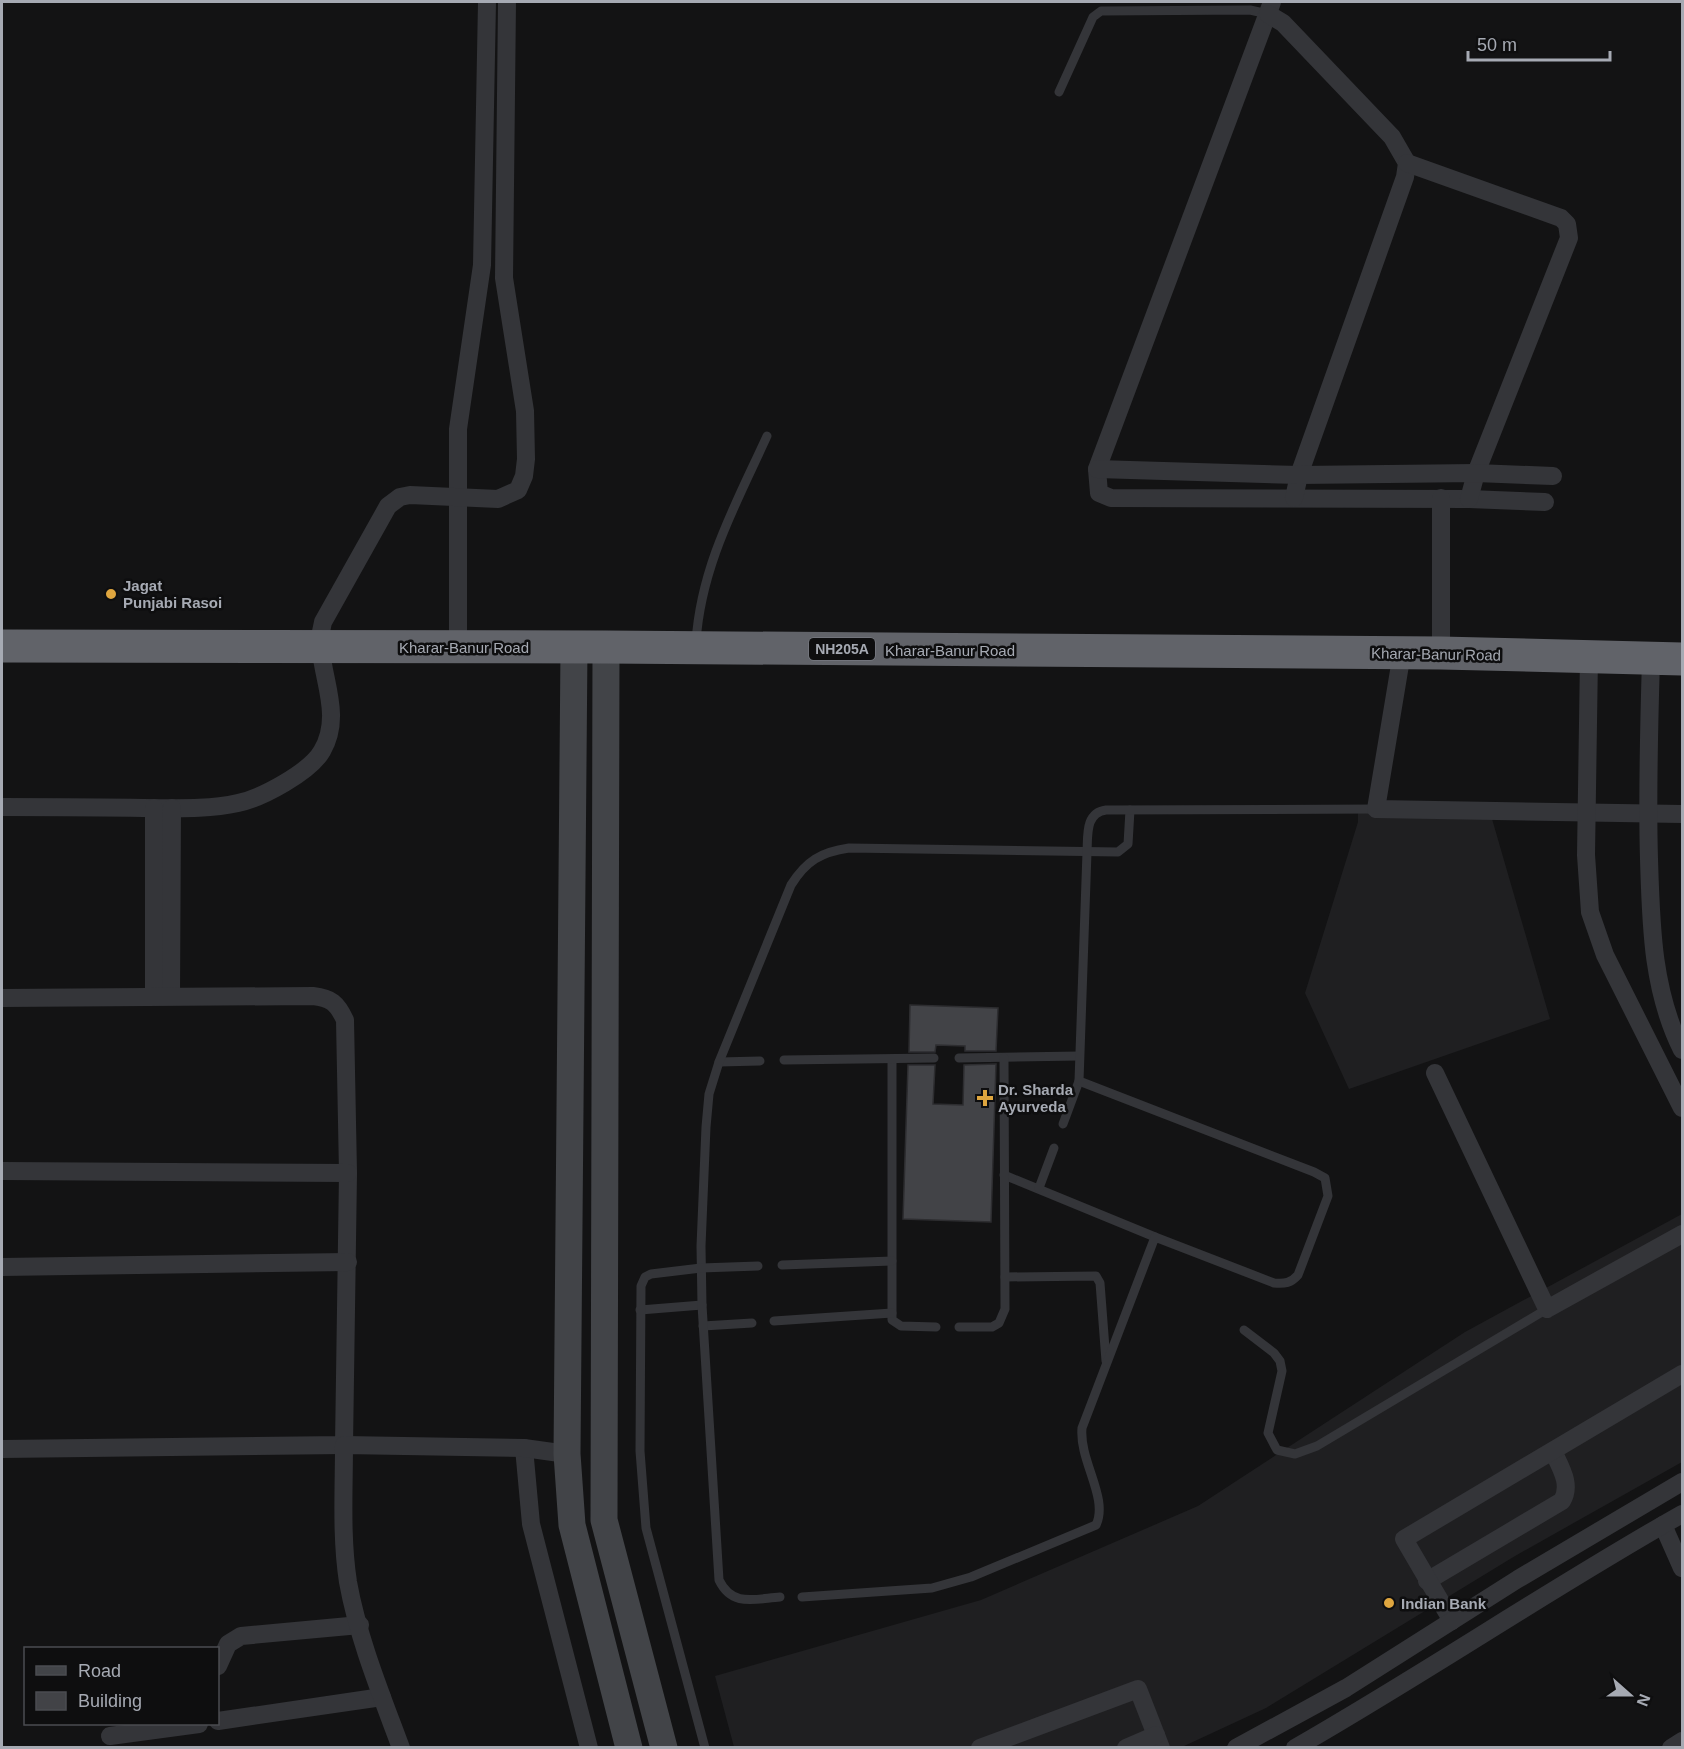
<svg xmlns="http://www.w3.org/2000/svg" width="1684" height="1749" viewBox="0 0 1684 1749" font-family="Helvetica,sans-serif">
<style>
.built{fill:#1f1f21}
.building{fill:#424347;stroke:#2d2d30;stroke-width:1.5}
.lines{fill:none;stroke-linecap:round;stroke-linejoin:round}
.lane{stroke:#343539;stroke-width:9}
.street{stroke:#343539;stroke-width:18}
.secondary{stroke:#424448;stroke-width:27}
.highway{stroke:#616369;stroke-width:33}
.poi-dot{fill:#dfa63f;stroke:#0e0e0f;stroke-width:2}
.labels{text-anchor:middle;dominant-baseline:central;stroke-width:5;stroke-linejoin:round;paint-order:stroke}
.shield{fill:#0e0e0f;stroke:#787b82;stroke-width:1.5}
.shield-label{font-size:14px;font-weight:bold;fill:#a6aab3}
.poi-label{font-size:15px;font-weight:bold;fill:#a6aab3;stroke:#0e0e0f;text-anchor:start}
.street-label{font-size:15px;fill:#a6aab3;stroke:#0e0e0f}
</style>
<rect width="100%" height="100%" fill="#131314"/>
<g class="built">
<polygon points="1358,812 1490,812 1550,1019 1349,1089 1305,993 1358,822"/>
<polygon points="1682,1214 1682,1462 1515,1556 1266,1708 1182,1747 734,1747 715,1676 981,1600 1198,1506 1465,1332"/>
</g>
<g class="building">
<polygon points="910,1005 998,1008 996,1051 965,1051 965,1046 936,1045 935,1052 909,1052"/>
<polygon points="996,1064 991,1222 903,1219 908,1065 935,1065 933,1104 963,1105 964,1065"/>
</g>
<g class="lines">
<g class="lane">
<polyline points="1059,92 1093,17 1101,11 1250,10 1268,14"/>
<path d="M696 642C701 566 736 504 767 436"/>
<polyline points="959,1058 1079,1056"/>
<polyline points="892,1059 892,1320 901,1326 936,1327"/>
<polyline points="784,1060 934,1058"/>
<polyline points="719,1062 760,1061"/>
<polyline points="1063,1124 1079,1081"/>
<polyline points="1004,1175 1155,1237"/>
<polyline points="1039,1188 1054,1148"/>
<polyline points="782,1265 892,1261"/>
<polyline points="1005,1277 1096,1276 1100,1283 1106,1361"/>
<polyline points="640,1310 702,1305"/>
<polyline points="774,1321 892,1313"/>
<polyline points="703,1326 752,1323"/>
<polyline points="959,1327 992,1327 999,1323 1005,1309 1004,1058"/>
<polyline points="1244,1330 1274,1353 1280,1361 1282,1371 1268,1433 1277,1450 1295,1454 1317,1446 1547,1309"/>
<path d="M780 1597C754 1599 732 1607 719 1580L702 1305 701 1246 706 1127 709 1094 719 1062 791 885C806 861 821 852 849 848L1118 852 1128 844 1130 810"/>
<path d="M802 1597 932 1588 971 1577 1096 1525C1109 1498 1079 1461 1082 1428L1155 1237 1274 1283C1285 1284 1291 1283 1298 1275L1328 1196 1325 1178 1314 1172 1079 1081 1087 852C1088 835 1085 813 1106 810L1376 809"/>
<polyline points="705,1748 646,1528 640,1451 641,1286 645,1277 651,1274 701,1268 758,1266"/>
</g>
<g class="street">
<polyline points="1272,2 1097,469 1099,493 1111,498 1469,499 1545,502"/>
<polyline points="1268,14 1283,23 1392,137 1407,163 1405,177 1299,475 1294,498"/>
<polyline points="1407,163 1561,218 1567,224 1569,238 1476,473 1469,499"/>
<polyline points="1097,469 1299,475 1476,473 1553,476"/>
<polyline points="458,646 458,429 482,265 487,2"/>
<polyline points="1402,653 1376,809 1682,814"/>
<polyline points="1441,653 1441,498"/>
<polyline points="1589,657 1586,855 1590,912 1605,955 1682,1108"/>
<path d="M1651 659C1649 726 1647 792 1649 859 1651 925 1652 990 1682 1050"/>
<path d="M2 807C49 807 96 807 143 808 174 808 207 810 238 803 262 798 310 772 322 751 347 708 311 664 323 622L388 506 400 497 410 495 498 499 518 490 524 476 526 459 525 411 504 278 507 2"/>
<polyline points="154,996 154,808"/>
<polyline points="171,996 172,808"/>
<path d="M2 998 313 996C331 998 337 1003 345 1020L348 1173 344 1445 2 1449"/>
<polyline points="1435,1073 1547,1309 1682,1234"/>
<polyline points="2,1171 348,1173"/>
<polyline points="2,1267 348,1262"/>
<polyline points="524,1448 531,1524 589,1748"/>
<polyline points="1663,1525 1682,1568"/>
<path d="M1427 1581 1562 1501C1572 1484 1560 1467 1553 1451"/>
<polyline points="1452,1621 1404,1539 1682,1374"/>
<polyline points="218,1666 228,1644 241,1636 360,1625"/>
<polyline points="218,1721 382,1697"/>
<polyline points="110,1736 199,1724"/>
<path d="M401 1748C381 1694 358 1638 348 1582 341 1537 344 1490 344 1445L524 1448 567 1454"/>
<polyline points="980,1748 1138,1689 1161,1748"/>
<polyline points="1126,1748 1156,1735"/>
<polyline points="1236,1748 1346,1688 1518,1579 1682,1482"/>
<path d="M1295 1748C1426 1673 1551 1588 1682 1514"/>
<polyline points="1671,1748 1682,1741"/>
</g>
<g class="secondary">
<polyline points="574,647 567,1454 572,1525 629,1748"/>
<polyline points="606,647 604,1520 664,1748"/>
</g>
<polyline class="highway" points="2,646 606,647 1441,653 1682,659"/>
</g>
<g class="poi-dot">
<circle cx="111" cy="594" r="6"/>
<path d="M982 1089h6v6h6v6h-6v6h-6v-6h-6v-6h6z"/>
<circle cx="1389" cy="1603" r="6"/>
</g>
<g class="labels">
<rect class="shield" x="809" y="638" width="66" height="22" rx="4.5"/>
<g class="shield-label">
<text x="842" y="649">NH205A</text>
</g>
<g class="poi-label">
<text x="123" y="585">Jagat<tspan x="123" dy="17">Punjabi Rasoi</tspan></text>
<text x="998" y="1089">Dr. Sharda<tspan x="998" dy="17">Ayurveda</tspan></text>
<text x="1401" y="1603">Indian Bank</text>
</g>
<g class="street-label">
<text x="464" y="647">Kharar-Banur Road</text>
<text x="950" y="650">Kharar-Banur Road</text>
<text transform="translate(1436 654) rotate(1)">Kharar-Banur Road</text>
</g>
</g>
<rect width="1684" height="1749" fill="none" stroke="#a6aab3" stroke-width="6"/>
<rect x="24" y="1647" width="195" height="78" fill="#0e0e0f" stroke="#4b4c51" stroke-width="1.5"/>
<rect x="36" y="1666" width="30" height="9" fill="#424448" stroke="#4b4c51" stroke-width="1.5"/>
<text x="78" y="1677" font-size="18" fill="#a6aab3">Road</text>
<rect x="36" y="1692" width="30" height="18" fill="#424347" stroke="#4b4c51" stroke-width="1.5"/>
<text x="78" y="1707" font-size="18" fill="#a6aab3">Building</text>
<g transform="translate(1630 1695) rotate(111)" stroke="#0e0e0f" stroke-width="4.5" paint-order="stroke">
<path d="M0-4.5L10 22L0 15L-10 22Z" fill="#a6aab3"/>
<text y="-9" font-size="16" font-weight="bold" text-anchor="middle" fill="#a6aab3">N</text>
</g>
<path d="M1468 51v9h142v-9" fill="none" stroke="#a6aab3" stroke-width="3"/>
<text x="1477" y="51" font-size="18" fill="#a6aab3" stroke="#0e0e0f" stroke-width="4.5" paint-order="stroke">50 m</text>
</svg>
